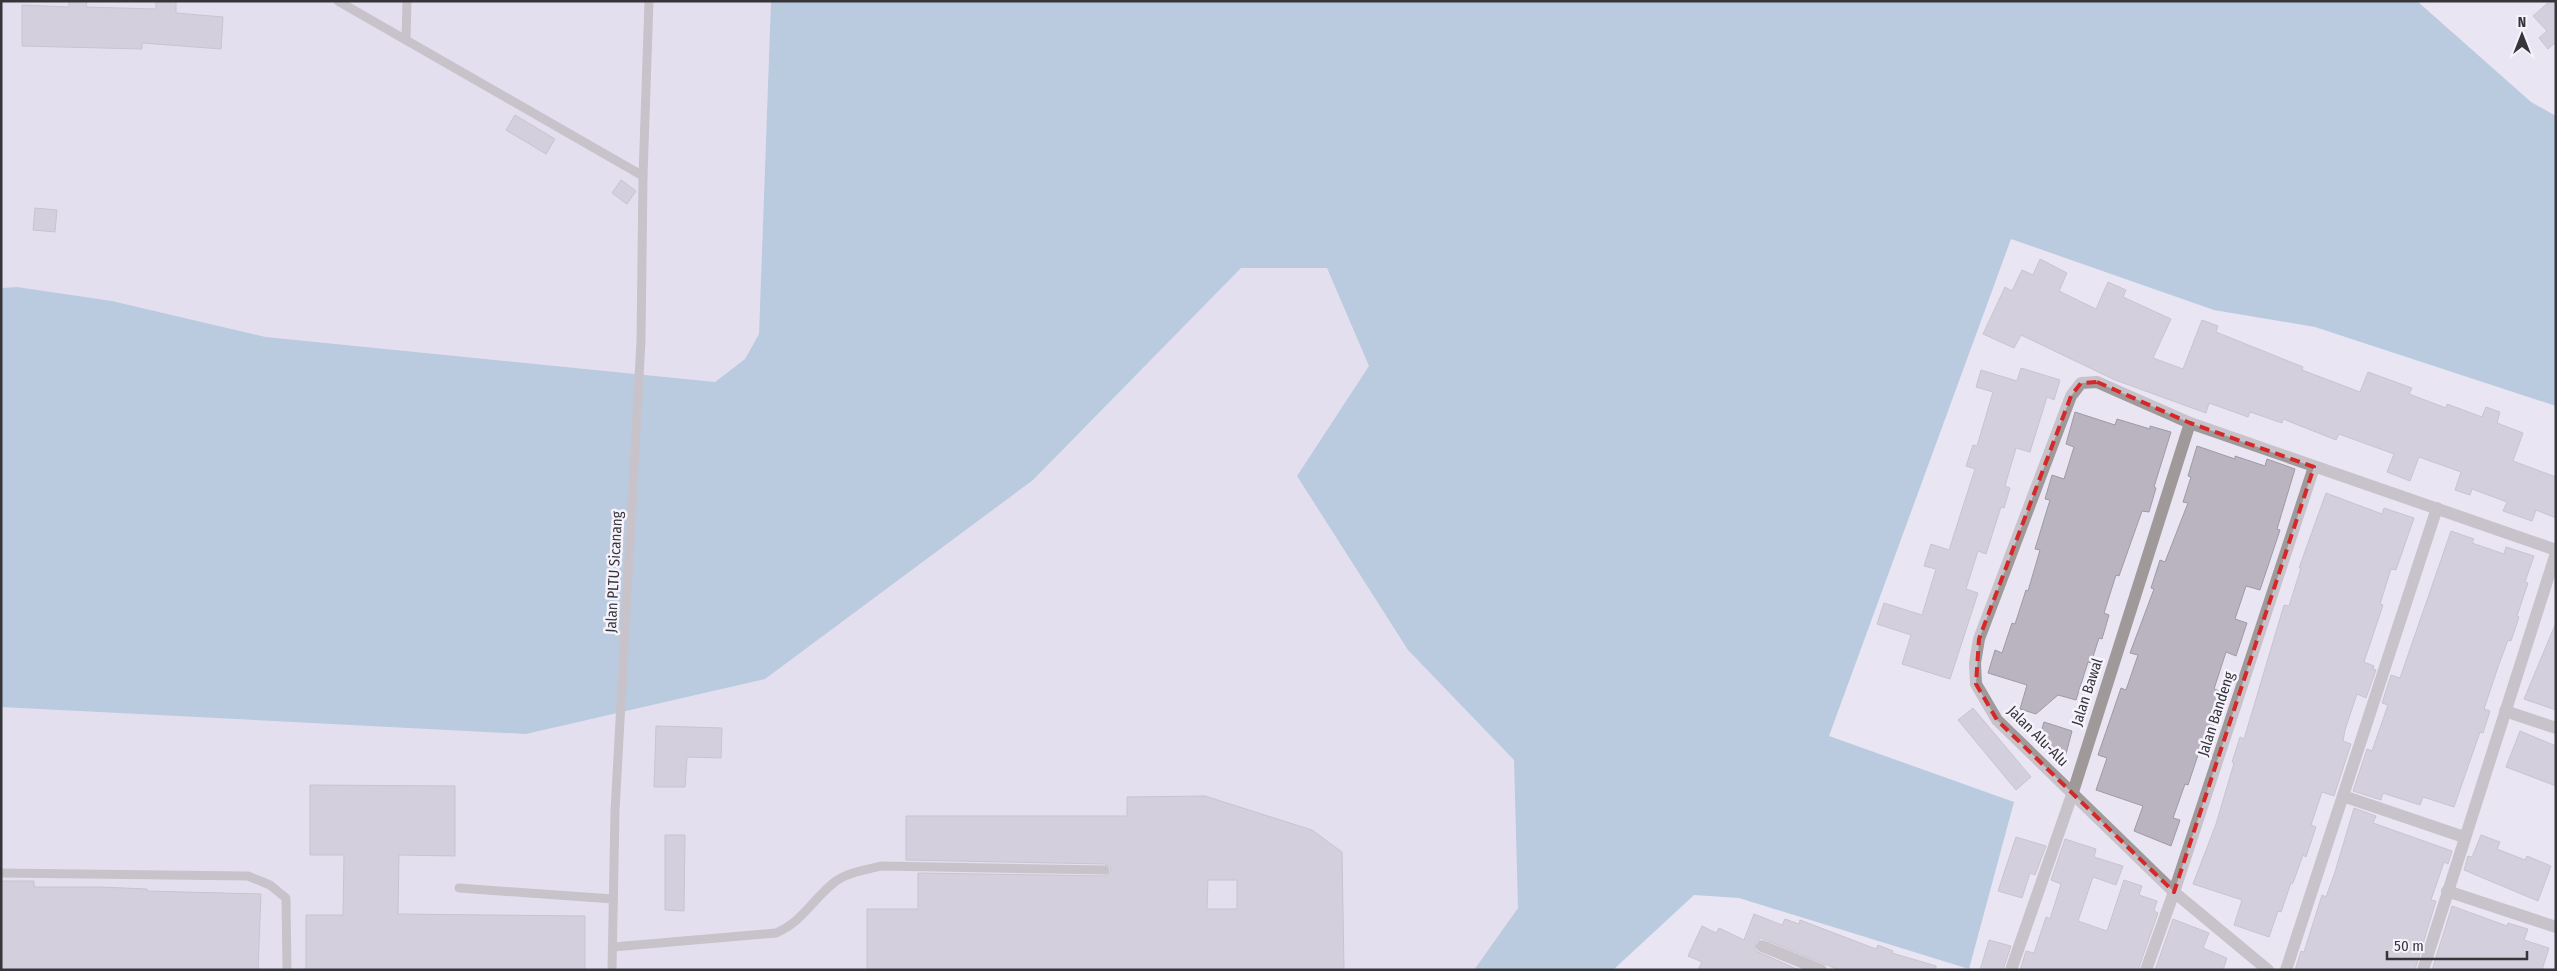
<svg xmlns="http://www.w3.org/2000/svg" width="2557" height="971" viewBox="0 0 2557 971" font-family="'Fira Sans Condensed',sans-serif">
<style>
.built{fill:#ddd8eb}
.water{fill:#81aacb}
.building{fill:#bab4c0;stroke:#9f9aa6;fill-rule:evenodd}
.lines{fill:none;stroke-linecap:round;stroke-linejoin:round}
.lane{stroke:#a09999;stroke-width:9}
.street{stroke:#a09999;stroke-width:12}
.marked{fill:none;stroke:#d62828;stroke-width:4;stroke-dasharray:10 6;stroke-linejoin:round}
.labels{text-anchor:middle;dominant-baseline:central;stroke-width:5;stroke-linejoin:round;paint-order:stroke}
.street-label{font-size:15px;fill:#36353a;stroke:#f6f3fd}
</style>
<rect width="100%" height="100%" fill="#e9e5f2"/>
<g class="built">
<polygon points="1,1 771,1 759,334 745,359 715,382 266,337 112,301 17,287 1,288"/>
<polygon points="1224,226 1373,232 1548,752 1532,970 1,970 1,628"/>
</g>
<polygon class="water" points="771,1 2417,1 2531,102 2556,116 2556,406 2315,327 2214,310 2011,239 1829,736 2014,802 1969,969 1739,898 1694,895 1613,970 1474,970 1518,908 1514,760 1408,650 1297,476 1369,366 1327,268 1241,268 1033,480 765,679 526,734 1,707 1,288 17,287 112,301 266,337 715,382 745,359 759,334"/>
<g class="building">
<polygon points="69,1 87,1 86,7 156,9 156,1 176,1 176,13 223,17 221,49 142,43 142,49 22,46 22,5 69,7"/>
<polygon points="2550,1 2556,1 2556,42 2548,49 2539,38 2547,31 2533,16"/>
<polygon points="515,115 555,139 546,154 506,130"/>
<polygon points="621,180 636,191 627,204 612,193"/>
<polygon points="35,208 57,210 55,232 33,230"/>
<polygon points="2040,259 2067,273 2059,291 2096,309 2108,282 2126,290 2123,297 2171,319 2153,358 2183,369 2202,320 2218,326 2216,332 2303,367 2302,370 2360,392 2368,372 2412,388 2409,394 2446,408 2447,404 2482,417 2486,407 2500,412 2497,423 2523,433 2513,461 2556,477 2556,518 2536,510 2532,521 2503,511 2507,502 2472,489 2470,495 2455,490 2461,472 2419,457 2410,481 2387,472 2394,454 2339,434 2336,440 2283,419 2282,423 2250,412 2248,417 2209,403 2206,413 2115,380 2021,335 2014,348 1983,334 2005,287 2012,291 2022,270 2033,275"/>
<polygon points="2021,368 2060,380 2054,400 2047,397 2030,452 2016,448 2005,486 2010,488 2004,508 2001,507 1986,554 1978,551 1966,589 1978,593 1950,679 1902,664 1911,635 1877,624 1884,603 1922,615 1936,569 1924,566 1931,544 1949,550 1975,469 1966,466 1973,445 1977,446 1993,392 1976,387 1981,370 2017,381"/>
<polygon points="2075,412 2115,425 2117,419 2150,429 2150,426 2171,432 2154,487 2156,488 2149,512 2142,511 2119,576 2116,575 2104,613 2109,615 2102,639 2099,638 2091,663 2088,662 2076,700 2058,695 2036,714 2020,709 2027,685 1988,673 1995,650 2002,653 2012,623 2015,624 2026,590 2028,591 2040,550 2035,549 2050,500 2045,499 2052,475 2064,479 2074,447 2066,444"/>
<polygon points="2197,446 2235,459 2235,456 2265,466 2267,459 2295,469 2277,529 2280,530 2260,590 2246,586 2235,619 2247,623 2236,656 2226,652 2214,689 2223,692 2212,723 2214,724 2207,745 2202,743 2188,785 2185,784 2173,818 2180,820 2171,846 2134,831 2143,806 2096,790 2107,758 2098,755 2121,688 2126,690 2138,655 2130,653 2154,589 2151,588 2160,560 2165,562 2188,503 2183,502 2191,477 2188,476"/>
<polygon points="2326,493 2382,514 2384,508 2414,518 2396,570 2391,569 2380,604 2383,605 2364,662 2374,666 2373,669 2376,670 2366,698 2357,694 2345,730 2343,741 2351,744 2334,796 2322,792 2311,825 2316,827 2306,857 2303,855 2293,883 2291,883 2281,912 2278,911 2269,937 2234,925 2242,900 2193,884 2216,824 2234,763 2232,762 2240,737 2244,739 2284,605 2289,606 2301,568 2299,568"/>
<polygon points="2451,531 2474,539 2472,543 2504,554 2506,547 2534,556 2525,582 2528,583 2517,616 2519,617 2511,641 2508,640 2498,667 2484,709 2490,711 2483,733 2480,732 2454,807 2423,797 2420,805 2383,793 2381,800 2353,791 2367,749 2372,751 2388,705 2382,703 2391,675 2400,678"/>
<polygon points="2555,625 2556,625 2556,710 2524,699"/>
<polygon points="1973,708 2031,777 2016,790 1958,720"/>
<polygon points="2044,722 2072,731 2066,754 2037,745"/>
<polygon points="656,726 722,728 721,758 687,757 685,787 654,787"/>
<polygon points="2520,731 2556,746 2556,786 2506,767"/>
<polygon points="310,785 455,786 455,856 399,855 398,914 585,916 585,970 306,970 306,915 343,915 344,855 310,855"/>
<path d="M1205 796 1312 830 1342 852 1344 970H867V909H918V873L1105 876 1111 871 1110 867 1105 864 906 860V816H1127V797ZM1208 880H1237V909H1207Z"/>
<polygon points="2354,808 2376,816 2373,823 2452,851 2448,864 2444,862 2431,900 2436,901 2415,970 2295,970 2301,951 2304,952 2322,895 2326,897 2335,872"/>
<polygon points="665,835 685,835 684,911 665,910"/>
<polygon points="2481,835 2500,842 2497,849 2525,860 2527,856 2551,866 2538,901 2464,870 2468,856 2472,857"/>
<polygon points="2016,837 2046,846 2035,875 2030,873 2022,898 1998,891"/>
<polygon points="2065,839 2096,849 2094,857 2123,866 2116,885 2093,877 2078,921 2107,931 2124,880 2142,886 2139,895 2157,901 2154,911 2158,913 2138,970 2020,970 2026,951 2034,953 2046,917 2050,919 2061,884 2051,880"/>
<polygon points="1,881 34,881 34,887 100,887 147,889 147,891 261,894 258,970 1,970"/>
<polygon points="2452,906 2507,926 2508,923 2528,929 2524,940 2549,948 2542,970 2432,970"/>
<polygon points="1754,914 1782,925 1785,919 1799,924 1800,920 1876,949 1878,945 1893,951 1892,953 1936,966 1936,970 1839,970 1761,938 1755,943 1756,951 1799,970 1698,970 1702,962 1688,956 1702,926 1716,933 1719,928 1744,940"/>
<polygon points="2173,919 2209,933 2203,948 2227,958 2223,970 2155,970"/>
<polygon points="1989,940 2011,946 2003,970 1980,970"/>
</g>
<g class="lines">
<g class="lane">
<polyline points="338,1 643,176"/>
<polyline points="406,40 407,1"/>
<polyline points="1,873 248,876 270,885 286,898 287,970"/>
<polyline points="459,888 613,899"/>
<path d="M613 947 776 933C803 922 814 897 836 881 849 872 866 870 881 866L1105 870"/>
<polyline points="612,970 615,811 641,341 643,176 649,1"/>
</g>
<g class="street">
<polyline points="2505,711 2556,728"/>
<polyline points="2343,796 2464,837"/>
<polyline points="2447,891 2556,927"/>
<polyline points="1762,946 1821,970"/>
<polyline points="2011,970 2073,792 2190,423"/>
<polyline points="2146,970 2174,892 2314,467"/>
<polyline points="2268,970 2174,892 1997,720 1976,684 1975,663 1979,639 2071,396 2081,383 2097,382 2190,423 2556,550"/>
<polyline points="2286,970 2437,508"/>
<polyline points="2423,970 2556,553"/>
</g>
</g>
<path d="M0 0H2557V971H0ZM2097 382 2190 423 2314 467 2174 892 1997 720 1976 684 1979 639 2071 396 2081 383Z" fill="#e9e5f2" fill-opacity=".55" fill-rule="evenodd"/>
<path class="marked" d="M2097 382 2190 423 2314 467 2174 892 1997 720 1976 684 1979 639 2071 396 2081 383Z"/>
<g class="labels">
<g class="street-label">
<text transform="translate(614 572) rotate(-87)">Jalan PLTU Sicanang</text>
<text transform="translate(2087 692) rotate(-72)">Jalan Bawal</text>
<text transform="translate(2216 714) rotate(-72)">Jalan Bandeng</text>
<text transform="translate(2038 736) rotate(45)">Jalan Alu-Alu</text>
</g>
</g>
<rect width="2557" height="971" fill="none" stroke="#36353a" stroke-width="5"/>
<g transform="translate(2522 35)" stroke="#f6f3fd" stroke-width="4" paint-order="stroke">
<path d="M0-4L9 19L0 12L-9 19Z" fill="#36353a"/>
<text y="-8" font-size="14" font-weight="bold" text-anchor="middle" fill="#36353a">N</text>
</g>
<path d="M2387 951v8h140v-8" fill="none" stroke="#36353a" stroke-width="2.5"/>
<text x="2394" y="951" font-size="15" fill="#36353a" stroke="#f6f3fd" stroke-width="4" paint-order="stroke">50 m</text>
</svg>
